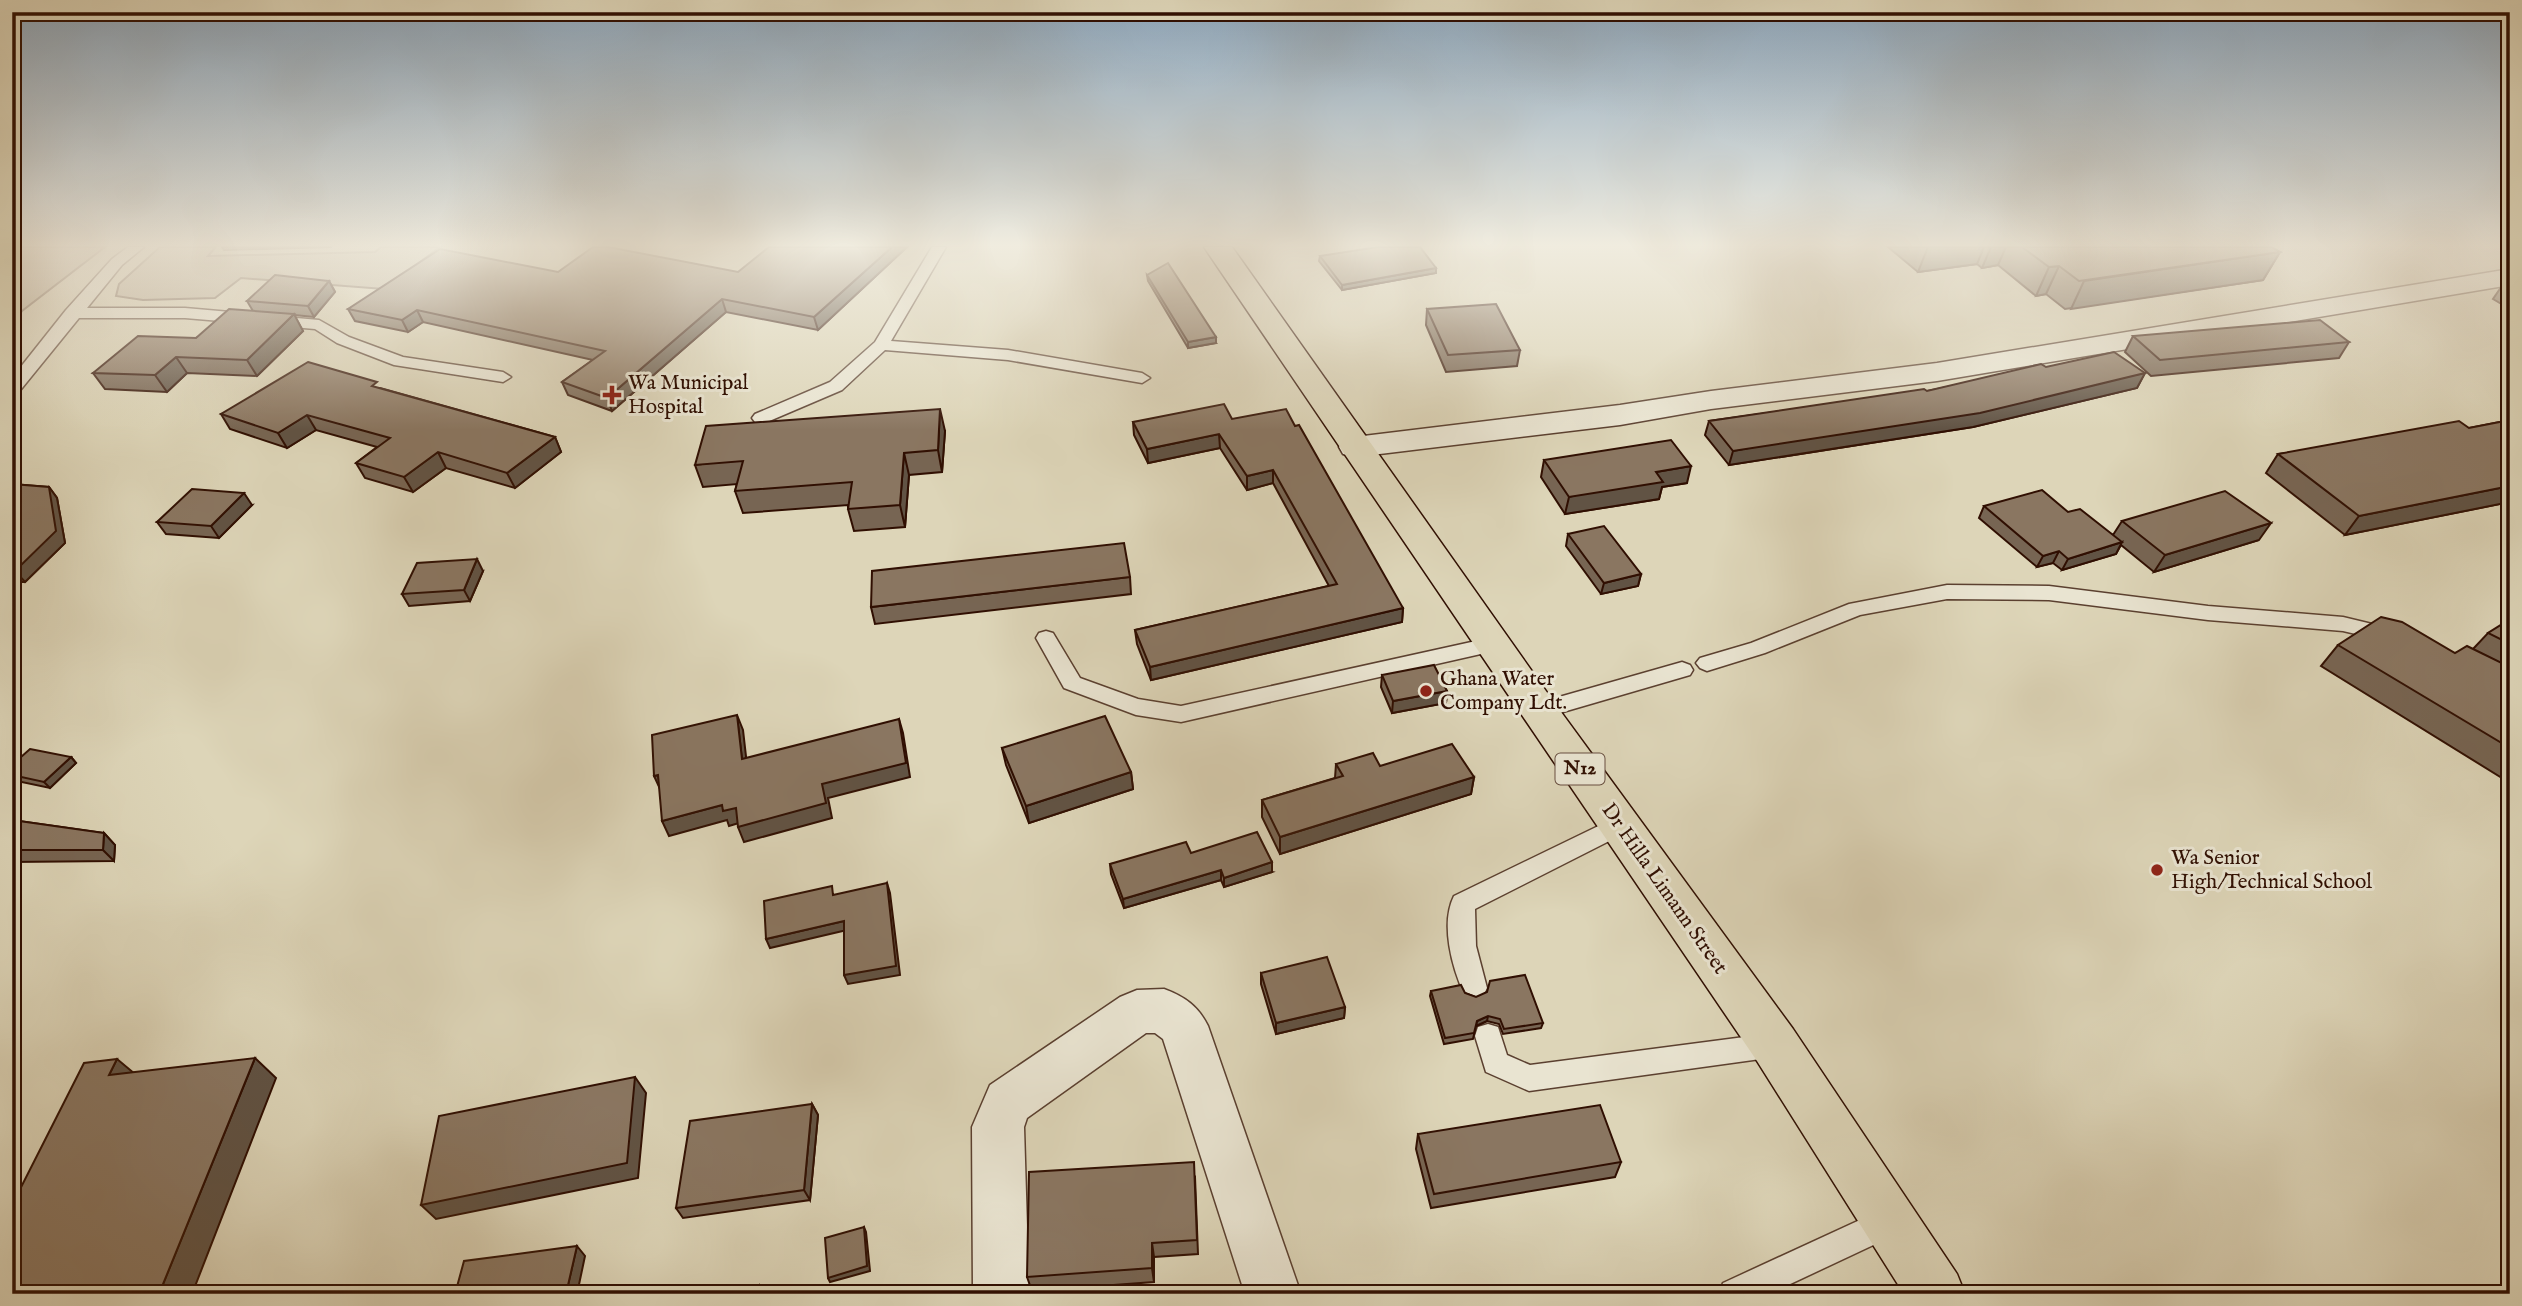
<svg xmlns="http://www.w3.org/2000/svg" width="2522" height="1306" viewBox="0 0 2522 1306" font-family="'IM FELL English',serif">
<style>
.green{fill:#c0b399;stroke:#78614e;stroke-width:2}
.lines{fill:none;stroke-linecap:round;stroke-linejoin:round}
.service-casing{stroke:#5b4030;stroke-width:3}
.minor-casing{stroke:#5b4030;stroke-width:3}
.trunk-casing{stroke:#300f02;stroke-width:3}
.service{fill:#e9e4d1;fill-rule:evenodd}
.minor{fill:#e9e4d1;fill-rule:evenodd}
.trunk{fill:#ddd5b8;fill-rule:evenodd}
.wall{fill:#776553;stroke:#300f02;stroke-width:2}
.shaded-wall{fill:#615344;stroke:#300f02;stroke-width:2}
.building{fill:#8a7661;stroke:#300f02;stroke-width:2}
.poi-dot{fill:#8f2418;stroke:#e9e4d1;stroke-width:2.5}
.labels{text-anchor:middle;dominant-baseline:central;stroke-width:6;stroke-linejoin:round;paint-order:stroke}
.shield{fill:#e9e4d1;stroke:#684f40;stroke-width:2}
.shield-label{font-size:19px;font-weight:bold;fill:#300f02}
.poi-label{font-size:21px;fill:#300f02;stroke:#e9e4d1;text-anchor:start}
.street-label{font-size:21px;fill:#300f02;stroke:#e9e4d1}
</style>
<rect width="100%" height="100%" fill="#ddd5b8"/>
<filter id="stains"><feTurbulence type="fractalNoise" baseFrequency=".00286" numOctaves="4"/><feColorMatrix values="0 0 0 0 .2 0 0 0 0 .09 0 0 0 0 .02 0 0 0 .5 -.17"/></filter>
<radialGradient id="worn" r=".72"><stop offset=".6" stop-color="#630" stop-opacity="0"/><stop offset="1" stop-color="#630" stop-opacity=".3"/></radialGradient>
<g class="green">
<polygon points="12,247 105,247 22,311 12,326"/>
<polygon points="160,247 216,247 208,256 375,252 381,247 440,247 384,289 241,278 215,298 143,300 116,296 119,284"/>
</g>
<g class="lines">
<defs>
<g id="service">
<polygon points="128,247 144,247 122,265 87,308 185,308 319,320 349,337 403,357 503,372 511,377 503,382 394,365 337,343 315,329 185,318 79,318 18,393 12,394 12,378 66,310 112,259"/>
<polygon points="932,247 946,247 891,341 1008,350 1142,373 1150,378 1142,383 1008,360 885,350 842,390 767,422 755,422 752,418 755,414 830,382 875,342"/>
<polygon points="1947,585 2049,586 2208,606 2343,617 2397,630 2400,635 2397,640 2390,642 2343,631 2208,620 2049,600 1947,599 1860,615 1765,653 1707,671 1700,668 1696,663 1700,658 1751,643 1849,604"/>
<polygon points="1046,631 1053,633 1080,678 1138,699 1181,706 1494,637 1501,639 1504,644 1501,649 1494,651 1181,722 1136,715 1064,688 1036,638 1039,633"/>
<polygon points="1682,662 1690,665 1693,670 1690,675 1539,719 1531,717 1528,711 1531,705"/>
<path d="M1619 816 1627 818 1631 825 1627 832 1475 909 1476 946 1487 988 1483 996 1474 1000 1465 996C1452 968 1440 924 1454 896Z"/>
<polygon points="1488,1024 1498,1027 1507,1055 1530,1065 1775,1033 1785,1036 1789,1045 1785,1054 1775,1057 1529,1091 1486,1072 1475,1036 1478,1027"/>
<polygon points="1888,1207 1899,1211 1903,1222 1899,1233 1769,1294 1719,1294 1723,1283"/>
</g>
<g id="minor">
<polygon points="2510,269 2510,285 1937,381 1711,409 1620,425 1355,457 1343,454 1339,447 1343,440 1355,437 1620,405 1711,391 1937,363"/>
<path d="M1164 989C1185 997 1198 1006 1208 1026L1301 1294H1245L1163 1039 1155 1033H1146L1027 1118 1024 1127 1029 1294H973L972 1127 990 1085 1120 997 1137 990Z"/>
</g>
<polygon id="trunk" points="1204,247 1232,247 1553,701 1793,1029 1957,1274 1965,1294 1904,1294 1757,1061"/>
</defs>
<use href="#service" class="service-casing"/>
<use href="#minor" class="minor-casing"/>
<use href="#trunk" class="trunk-casing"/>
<use href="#service" class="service"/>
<use href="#minor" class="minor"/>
<use href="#trunk" class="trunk"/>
</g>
<g class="wall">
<polygon points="222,247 332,247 224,250"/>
<polygon points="907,247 818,330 726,312 612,411 568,395 562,382 593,360 423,322 408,332 355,321 348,309 558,272 738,272"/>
<polygon points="1888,247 2271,247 2280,252 2263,280 2065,309 2046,294 2036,296 1998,265 1982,268 1977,264 1918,272"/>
<polygon points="1320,256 1436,268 1436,273 1342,290 1319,261"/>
<polygon points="1147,275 1216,343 1188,348 1148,281"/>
<polygon points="2506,280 2510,280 2510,309 2493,299"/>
<polygon points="329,281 335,292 314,317 294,315 303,331 257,376 187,373 167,392 105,389 93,373 196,338 253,311 247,301"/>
<polygon points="1427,309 1520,350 1517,366 1446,372 1426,325"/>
<polygon points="2133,336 2349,342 2339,358 2151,376 2125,352"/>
<polygon points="2046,367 2145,373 2137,388 1973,427 1729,465 1705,435 1709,421 1927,391"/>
<polygon points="380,388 555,437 561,452 515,488 446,468 413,492 365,478 356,463 377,447 316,430 287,448 230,429 221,414"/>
<polygon points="1232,419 1403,608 1402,622 1151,680 1137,644 1135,630 1329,586 1273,483 1247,490 1220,448 1148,463 1134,435 1133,422"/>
<polygon points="2510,420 2510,502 2345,535 2266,473 2278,454 2469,428"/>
<polygon points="945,431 942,472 909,475 905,527 854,531 848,509 848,505 743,513 735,491 737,484 703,487 695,465"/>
<polygon points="1544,460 1687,483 1662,487 1659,499 1565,514 1541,477"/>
<polygon points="12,484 49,487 57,498 65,543 25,582 12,582"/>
<polygon points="252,505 219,538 166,534 157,522"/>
<polygon points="1984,506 2068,512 2113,535 2122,521 2259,540 2154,572 2121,545 2116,554 2062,570 2053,563 2037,567 1979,518"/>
<polygon points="1568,534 1641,574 1638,586 1601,594 1566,546"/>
<polygon points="483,571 470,601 409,606 402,594"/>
<polygon points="1130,577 1131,594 875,624 871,607"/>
<polygon points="2510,626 2510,783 2321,666 2338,645 2455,653 2473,649 2488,633"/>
<polygon points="1382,675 1447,691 1446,703 1392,713 1381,687"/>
<polygon points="1002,748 1131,772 1133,789 1029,823 1006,765"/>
<polygon points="71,757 76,763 50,788 12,780 12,765"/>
<polygon points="1336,764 1380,766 1474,777 1471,794 1280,854 1262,817 1262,800 1335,778"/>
<polygon points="12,820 104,833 115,845 114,861 12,862"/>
<polygon points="1191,853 1272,872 1224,887 1221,880 1124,908 1111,874 1110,864"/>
<polygon points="1261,973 1345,1007 1344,1018 1276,1034 1261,984"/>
<polygon points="1431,991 1465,993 1543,1023 1541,1028 1503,1034 1499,1024 1487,1021 1476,1026 1473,1039 1444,1044 1430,996"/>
<polygon points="812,1104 818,1115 810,1200 683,1218 676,1208"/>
<polygon points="1418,1134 1621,1162 1615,1177 1431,1208 1416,1149"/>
<polygon points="1195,1177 1198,1254 1154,1257 1154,1282 1032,1291 1027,1277"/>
</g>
<g class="shaded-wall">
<polygon points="892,247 907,247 818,330 814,317"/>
<polygon points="1928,247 1984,247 1977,264 1918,272"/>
<polygon points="1991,247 2006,247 1998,265 1982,268"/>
<polygon points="2280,252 2263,280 2071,309 2084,281"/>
<polygon points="2059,266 2046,294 2036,296 2049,267"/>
<polygon points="1436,268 1436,273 1342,290 1342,285"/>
<polygon points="329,281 335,292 314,317 308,306"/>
<polygon points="722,299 726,312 612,411 607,398"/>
<polygon points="417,310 423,322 408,332 402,320"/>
<polygon points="294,314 303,331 257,376 247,360"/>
<polygon points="1216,337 1216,343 1188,348 1188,342"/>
<polygon points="176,357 187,373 167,392 155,375"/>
<polygon points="2145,373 2137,388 1973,427 1729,465 1733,451"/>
<polygon points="940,409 945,431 942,472 938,450"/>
<polygon points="307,415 316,430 287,448 278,433"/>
<polygon points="1219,434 1220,448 1148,463 1147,449"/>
<polygon points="555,437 561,452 515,488 507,473"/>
<polygon points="438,452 446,468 413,492 404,477"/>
<polygon points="904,453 909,475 905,527 900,505"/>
<polygon points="1691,466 1687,483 1662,487 1659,499 1565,514 1569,497 1656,472"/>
<polygon points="1273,470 1273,483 1247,490 1247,476"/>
<polygon points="2510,486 2510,502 2345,535 2359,516"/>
<polygon points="49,487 57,498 65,543 25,582 15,571"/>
<polygon points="244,493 252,505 219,538 211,526"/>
<polygon points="2271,523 2259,540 2154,572 2165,555"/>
<polygon points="2122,542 2116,554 2062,570 2068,559"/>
<polygon points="2059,551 2053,563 2037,567 2043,556"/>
<polygon points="477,559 483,571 470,601 464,590"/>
<polygon points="1641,574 1638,586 1601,594 1604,583"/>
<polygon points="1403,608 1402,622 1151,680 1150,667"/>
<polygon points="1447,691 1446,703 1392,713 1393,701"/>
<polygon points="737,715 743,730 748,774 742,759"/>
<polygon points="899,719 903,733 910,777 828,798 832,818 744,842 738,827 822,784"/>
<polygon points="71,757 76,763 50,788 44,782"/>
<polygon points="1131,772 1133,789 1029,823 1026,806"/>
<polygon points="658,775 661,791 654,776"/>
<polygon points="1474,777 1471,794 1280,854 1280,837"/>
<polygon points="722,805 736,808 742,822 729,826 727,820 669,836 662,821"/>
<polygon points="104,833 115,845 114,861 103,850"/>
<polygon points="1272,862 1272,872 1224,887 1224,878"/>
<polygon points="1221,870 1221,880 1124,908 1123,899"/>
<polygon points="887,883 890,893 900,975 848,984 844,975"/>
<polygon points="844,921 847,930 770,948 766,939"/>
<polygon points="1345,1007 1344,1018 1276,1034 1276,1023"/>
<polygon points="1488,1016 1487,1021 1476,1026 1477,1021"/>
<polygon points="255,1058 276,1078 192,1294 159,1294"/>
<polygon points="117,1059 141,1079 109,1075"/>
<polygon points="635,1077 646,1093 638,1178 436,1219 421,1205"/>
<polygon points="812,1104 818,1115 810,1200 804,1190"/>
<polygon points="864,1227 866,1232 870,1271 830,1282 828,1278"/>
<polygon points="1152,1243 1154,1257 1154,1282 1152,1268"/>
<polygon points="577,1246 585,1256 577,1294 566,1294"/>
<polygon points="760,1286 766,1294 760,1294"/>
</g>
<g class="building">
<polygon points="593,247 608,247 738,272 769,247 892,247 814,317 722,299 607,398 562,382 605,351 417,310 402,320 348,309 440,249 558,272"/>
<polygon points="1378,247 1420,247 1436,268 1342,285 1320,256"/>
<polygon points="2022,247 2271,247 2280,252 2079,281 2059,266 2049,267"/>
<polygon points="1168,263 1216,337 1188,342 1147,275"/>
<polygon points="275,275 329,281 308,306 247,301"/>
<polygon points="1496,304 1520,350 1448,355 1427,309"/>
<polygon points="229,309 294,314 247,360 176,357 155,375 93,373 138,336 196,338"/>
<polygon points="2320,320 2349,342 2160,360 2133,336"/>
<polygon points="2114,352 2145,373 1980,413 1733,451 1709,421 1924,389 1927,391 2041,364 2046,367"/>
<polygon points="308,362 377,382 372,386 555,437 507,473 438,452 404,477 356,463 390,438 307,415 278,433 221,414"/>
<polygon points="1224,404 1232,419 1286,409 1295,426 1299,425 1403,608 1150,667 1135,630 1337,584 1273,470 1247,476 1219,434 1147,449 1133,422"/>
<polygon points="940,409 938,450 904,453 900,505 848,509 852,482 735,491 743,461 695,465 706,426"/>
<polygon points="2510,420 2510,486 2359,516 2278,454 2459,421 2469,428"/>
<polygon points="1671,440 1691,466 1656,472 1663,482 1569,497 1544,460"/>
<polygon points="12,484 49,487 56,531 15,571 12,571"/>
<polygon points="192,489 244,493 211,526 157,522"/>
<polygon points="2042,490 2068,512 2080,509 2122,542 2068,559 2059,551 2043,556 1984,506"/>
<polygon points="2225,491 2271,523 2165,555 2122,521"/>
<polygon points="1604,526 1641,574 1604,583 1568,534"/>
<polygon points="1124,543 1130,577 871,607 872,571"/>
<polygon points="477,559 464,590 402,594 417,563"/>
<polygon points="2381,617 2402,622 2455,653 2467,646 2510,667 2510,748 2338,645"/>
<polygon points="2504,623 2510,626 2510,644 2488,633"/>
<polygon points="1434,665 1447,691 1393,701 1382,675"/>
<polygon points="737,715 742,759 899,719 906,763 822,784 826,803 738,827 736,808 723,811 722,805 662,821 658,775 654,776 652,735"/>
<polygon points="1105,716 1131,772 1026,806 1002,748"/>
<polygon points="1452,744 1474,777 1280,837 1262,800 1343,776 1336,764 1373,753 1380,766"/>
<polygon points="30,749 71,757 44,782 12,775 12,765"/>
<polygon points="12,820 104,833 103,850 12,850"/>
<polygon points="1257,832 1272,862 1224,878 1221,870 1123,899 1110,864 1186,842 1191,853"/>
<polygon points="887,883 896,966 844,975 844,921 766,939 764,901 832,886 833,895"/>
<polygon points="1327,957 1345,1007 1276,1023 1261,973"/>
<polygon points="1525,975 1543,1023 1504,1029 1500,1019 1488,1016 1477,1021 1474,1033 1445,1038 1431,991 1461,985 1465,993 1476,997 1487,992 1490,981"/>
<polygon points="255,1058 159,1294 12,1294 12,1205 84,1063 117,1059 109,1075"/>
<polygon points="635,1077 627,1163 421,1205 439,1116"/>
<polygon points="812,1104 804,1190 676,1208 690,1121"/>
<polygon points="1600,1105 1621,1162 1434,1194 1418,1134"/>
<polygon points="1194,1162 1197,1240 1152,1243 1152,1268 1027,1277 1029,1172"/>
<polygon points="864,1227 867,1266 828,1278 825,1238"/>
<polygon points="577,1246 566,1294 455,1294 464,1261"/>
<polygon points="760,1286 760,1294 731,1294"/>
</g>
<linearGradient id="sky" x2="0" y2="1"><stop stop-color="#8ca6bc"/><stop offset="0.57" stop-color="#f0ecdf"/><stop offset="1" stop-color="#f0ecdf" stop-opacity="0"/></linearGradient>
<rect width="2522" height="430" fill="url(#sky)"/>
<g class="poi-dot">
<path d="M608.5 384.5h7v7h7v7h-7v7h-7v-7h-7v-7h7z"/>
<circle cx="1426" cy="691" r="7"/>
<circle cx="2157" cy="870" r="7"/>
</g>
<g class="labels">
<rect class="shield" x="1555.5" y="753.5" width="49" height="31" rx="5"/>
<g class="shield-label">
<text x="1580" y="769">N12</text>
</g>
<g class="poi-label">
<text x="628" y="383">Wa Municipal<tspan x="628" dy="24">Hospital</tspan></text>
<text x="1440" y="679">Ghana Water<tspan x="1440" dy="24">Company Ldt.</tspan></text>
<text x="2171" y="858">Wa Senior<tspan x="2171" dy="24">High/Technical School</tspan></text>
</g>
<g class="street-label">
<text transform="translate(1664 889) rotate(55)">Dr Hilla Limann Street</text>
</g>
</g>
<rect width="2522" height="1306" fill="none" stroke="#ddd5b8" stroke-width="42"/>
<rect x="14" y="14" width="2494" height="1278" fill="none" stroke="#300f02" stroke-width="3.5"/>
<rect x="21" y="21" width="2480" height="1264" fill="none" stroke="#300f02" stroke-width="2"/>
<rect width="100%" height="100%" filter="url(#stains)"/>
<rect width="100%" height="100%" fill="url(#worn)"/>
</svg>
